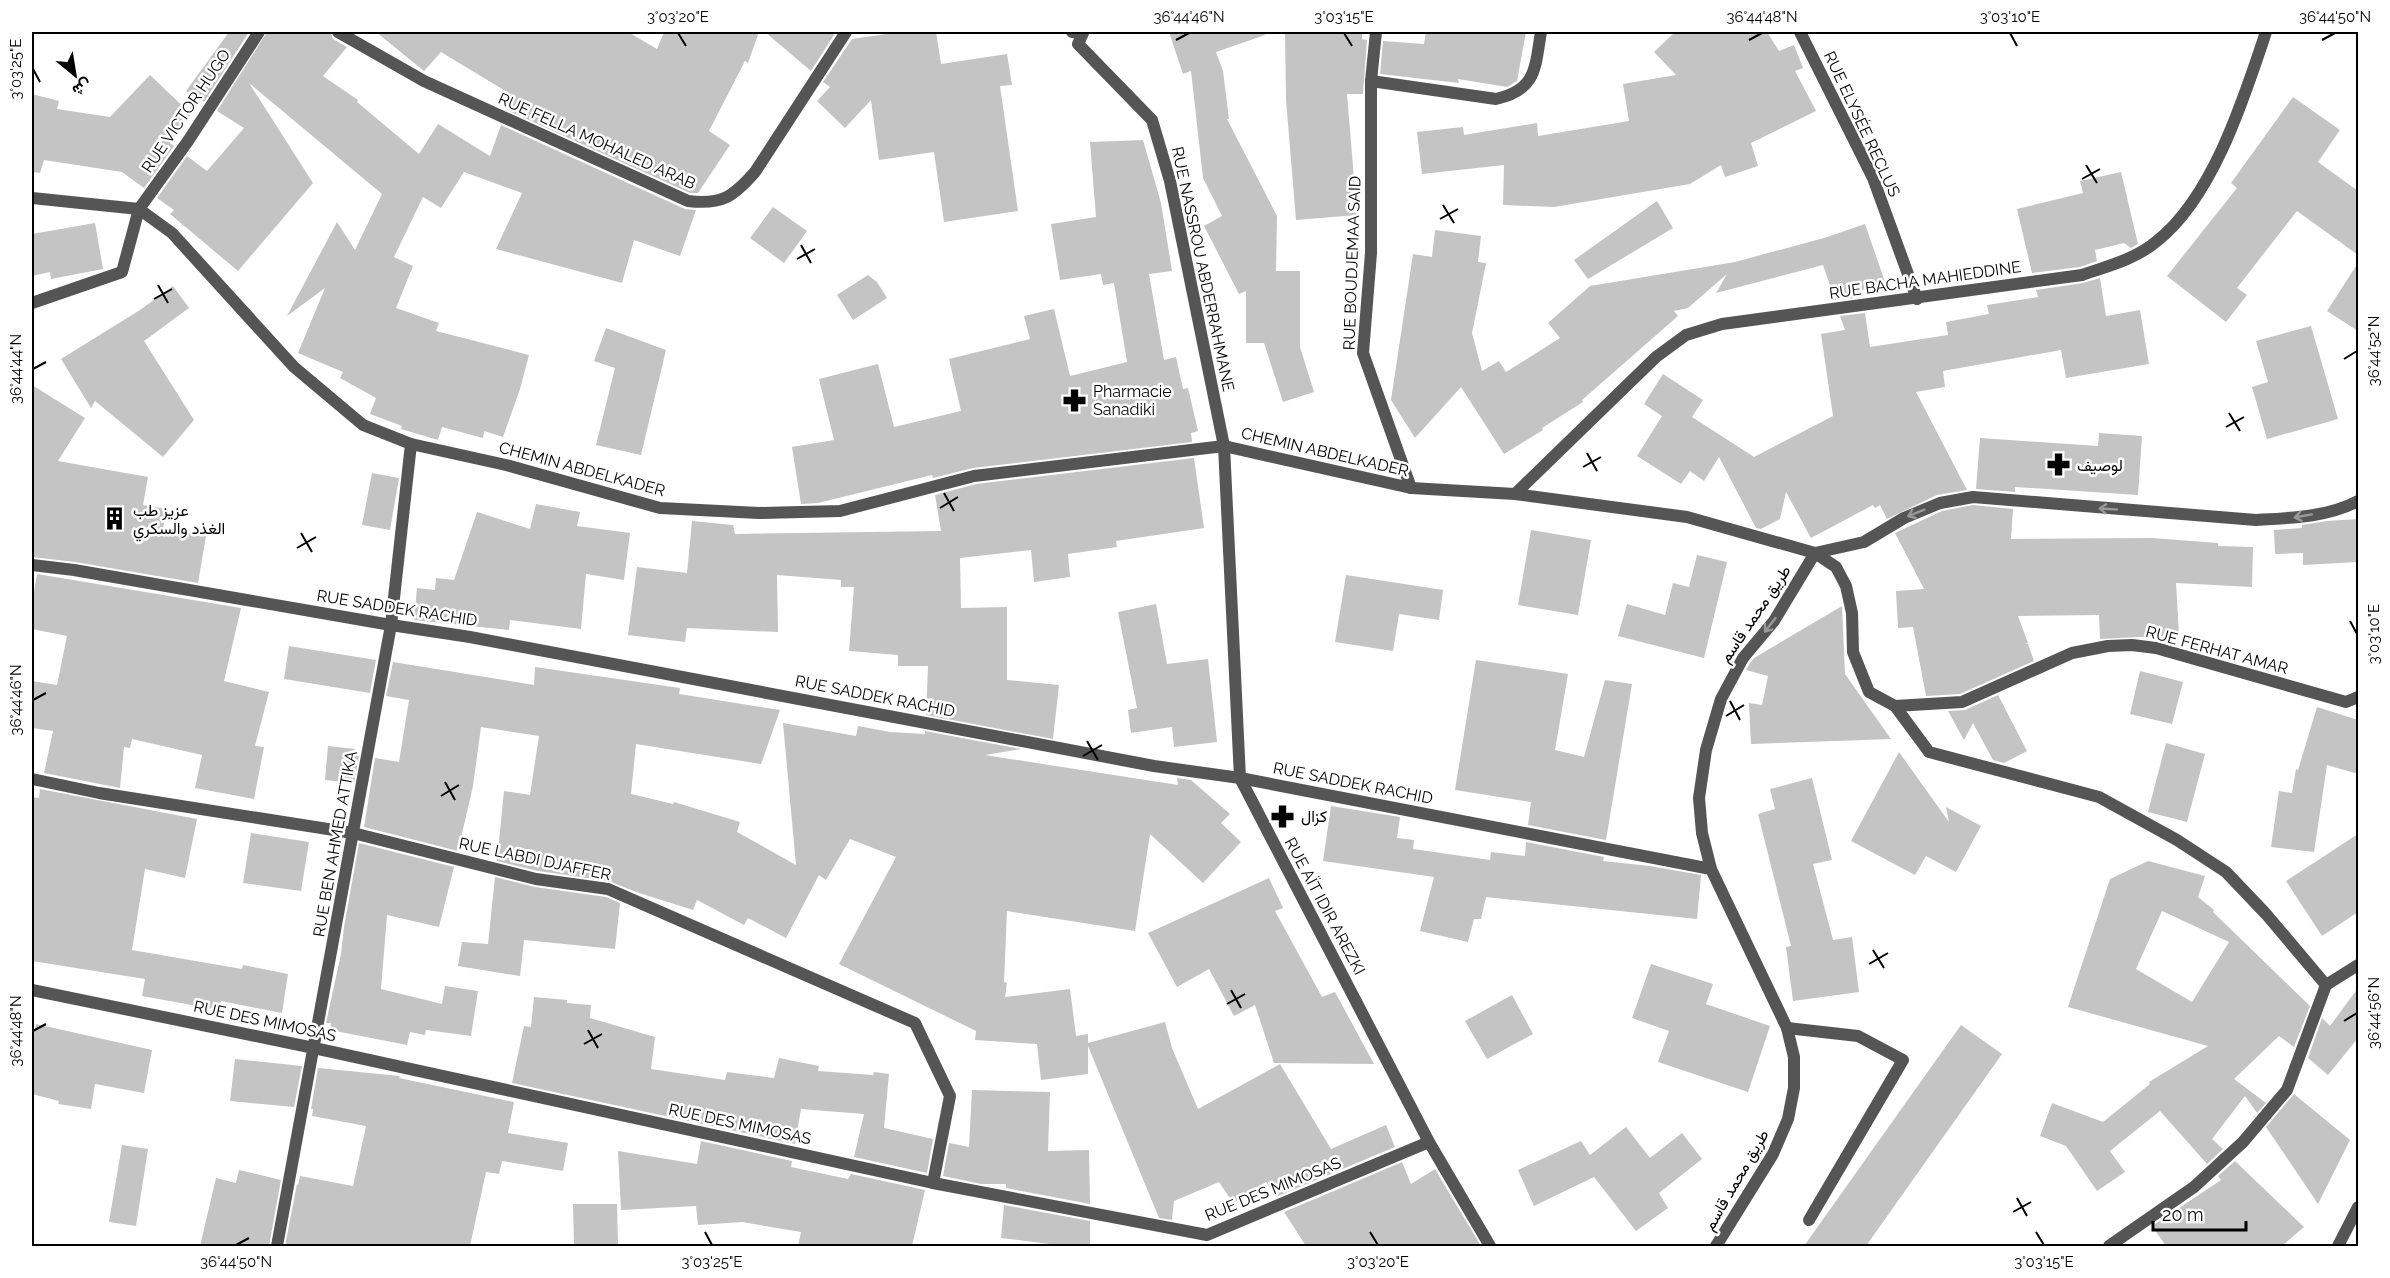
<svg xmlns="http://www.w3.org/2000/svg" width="2390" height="1278" viewBox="0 0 2390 1278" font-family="Raleway,Vazirmatn,sans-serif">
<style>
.building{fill:#c4c4c4;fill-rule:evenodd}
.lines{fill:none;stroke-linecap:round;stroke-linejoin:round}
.service{stroke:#555;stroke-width:12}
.minor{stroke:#555;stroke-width:12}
.tertiary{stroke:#555;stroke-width:12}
.oneway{stroke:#999}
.ticks{fill:none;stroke:#000;stroke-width:2}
.labels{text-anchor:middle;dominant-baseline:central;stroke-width:5;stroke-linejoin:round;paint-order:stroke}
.street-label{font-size:16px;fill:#000;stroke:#fff}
.poi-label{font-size:16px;fill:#000;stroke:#fff;text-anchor:start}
.neatline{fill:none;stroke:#000;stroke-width:2}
.ticks-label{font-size:15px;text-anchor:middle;fill:#000}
</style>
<rect width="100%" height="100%" fill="#fff"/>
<g class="building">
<polygon points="229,32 249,32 204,102 186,91"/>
<polygon points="267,32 330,32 333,39 347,47 323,76 358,100 357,102 419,154 438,124 490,156 501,125 685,209 696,210 680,256 634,240 622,283 496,249 522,193 464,172 441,208 423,197 394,257 413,266 396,308 439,323 436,331 529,355 520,389 503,437 484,431 483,438 442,427 438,440 401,429 402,426 370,414 376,398 340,378 343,372 298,353 325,288 287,316 337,222 355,250 382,194 249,83 313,183 238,271 170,214 174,210 157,198 187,156 207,171 244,128 217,111"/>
<polygon points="376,32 628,32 657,49 664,32 759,32 748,63 745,61 709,131 730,145 698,193 690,193 507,110 512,95 441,52 424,71"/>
<polygon points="765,32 836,32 811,71"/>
<polygon points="900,32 936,32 941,64 1007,54 1012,85 1000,86 1018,211 944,222 934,152 879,160 871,100 845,128 817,101 830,87 823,82 852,39"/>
<polygon points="1169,32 1264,32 1265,35 1216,52 1223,71 1229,119 1227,119 1277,216 1276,271 1300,271 1300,347 1314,392 1283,402 1264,343 1246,343 1246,291 1239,294 1204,226 1222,216 1203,178 1191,71 1183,74"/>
<polygon points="1285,32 1362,32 1362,39 1367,40 1363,94 1347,94 1357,215 1296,220 1286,100"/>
<polygon points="1426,32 1526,32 1517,81 1507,87 1458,79 1459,83 1380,74 1383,41 1424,44"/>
<polygon points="1675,32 1767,32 1779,51 1794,45 1803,68 1795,71 1816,111 1751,143 1758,166 1725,177 1721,165 1690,184 1554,207 1503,205 1504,165 1422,174 1417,132 1463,127 1464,135 1537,123 1538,136 1629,121 1623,84 1676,75 1654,52"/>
<polygon points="150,75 191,114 170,143 174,146 144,188 122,172 44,160 40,173 32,172 32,94 59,101 57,109 110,117"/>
<polygon points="2293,97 2340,130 2318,162 2358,191 2358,255 2297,211 2237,288 2247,295 2226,322 2167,276 2237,188 2231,183"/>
<polygon points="1143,140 1161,203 1172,271 1149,274 1164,360 1176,357 1183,389 1188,388 1198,431 1191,433 1192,442 973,468 933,478 932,475 818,503 801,504 792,447 834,440 819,379 878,364 894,427 961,411 949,359 1030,339 1024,316 1054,309 1070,376 1127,362 1114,283 1103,285 1101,274 1060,280 1051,224 1096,217 1090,142"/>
<polygon points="2121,172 2138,244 2131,248 2124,243 2095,250 2097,261 2080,267 2032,273 2017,209 2083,193 2080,181"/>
<polygon points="1657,201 1673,228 1588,279 1574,260"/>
<polygon points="773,207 807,231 784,263 750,238"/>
<polygon points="95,223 103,269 51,279 50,272 32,276 32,234"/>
<polygon points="1865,224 1885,282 1862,290 1863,297 1835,300 1823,265 1716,293 1727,274 1688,308 1674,311 1678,316 1582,400 1583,402 1542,428 1543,430 1504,454 1461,387 1415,438 1391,400 1413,254 1432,257 1435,230 1481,236 1478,262 1486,263 1472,333 1482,371 1499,361 1506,372 1560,338 1548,323 1590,286 1735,262 1824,238"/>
<polygon points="2358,263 2358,331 2327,311"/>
<polygon points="868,275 877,282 887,298 853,320 837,295"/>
<polygon points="2100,278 2106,316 2140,310 2149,364 2066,378 2061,350 1943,371 1945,387 1916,392 1967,490 1937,495 1887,519 1880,505 1875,508 1873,505 1811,538 1786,492 1780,519 1761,529 1756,528 1719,457 1704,481 1690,471 1681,484 1637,456 1662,416 1644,404 1663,374 1703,400 1692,417 1754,457 1833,416 1821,334 1845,330 1840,316 1865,313 1870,347 1948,335 1946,322 1989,314 1987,305 2038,297 2036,290 2083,283"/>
<polygon points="173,286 189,308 144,341 194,420 163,457 95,401 91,408 61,359 140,310"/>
<polygon points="2311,326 2338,419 2267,439 2252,387 2268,382 2256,341"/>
<polygon points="606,328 666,350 641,455 596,445 615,368 594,361"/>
<polygon points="32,385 85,418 58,461 148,477 143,505 167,509 163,528 206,536 198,583 75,562 32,557"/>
<polygon points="2099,433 2142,436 2138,495 2015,487 2015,492 1976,489 1980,438 2098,446"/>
<polygon points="1194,458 1204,528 1116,541 1117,547 1068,554 1070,577 1034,582 1031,550 960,558 961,608 1007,607 1007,680 1059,685 1053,739 926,715 928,666 898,666 898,655 849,651 854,587 841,587 841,580 777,575 778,632 687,628 685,642 628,635 637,567 687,573 692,521 733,525 735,534 941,531 935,495 976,484"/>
<polygon points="372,473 399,478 390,530 362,525"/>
<polygon points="536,504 580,512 577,526 630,533 624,580 586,574 581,629 510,620 509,630 414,620 417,588 435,590 436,578 454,580 477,512 530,529"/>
<polygon points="1973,505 2013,509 2011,539 2152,538 2218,543 2218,546 2253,547 2252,587 2176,583 2179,635 2100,639 2099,615 2018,616 2028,643 2025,644 2028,644 2034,661 1960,694 1926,696 1913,627 1898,628 1896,591 1924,589 1895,533 1942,511"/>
<polygon points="2358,519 2358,562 2303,565 2303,553 2275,554 2274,530 2302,528 2302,525 2327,521"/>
<polygon points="1531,530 1591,540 1578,615 1518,605"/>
<polygon points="1697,555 1727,562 1704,658 1618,636 1627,604 1665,615 1673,583 1689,587"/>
<polygon points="37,574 241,608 224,681 269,692 255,746 264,747 254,799 195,788 202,755 132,739 130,748 124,747 120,788 44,773 53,731 32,728 32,681 57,685 67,636 32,629 32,604"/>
<polygon points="1346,575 1443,590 1439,620 1399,614 1393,651 1335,642"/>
<polygon points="1156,604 1167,664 1208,659 1217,742 1174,747 1172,727 1131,733 1128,710 1137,708 1118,612"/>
<polygon points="1842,606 1845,674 1891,739 1751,744 1749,703 1762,705 1768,676 1746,670 1750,663 1754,658"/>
<polygon points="289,646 376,660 370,693 284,679"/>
<polygon points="1476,660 1568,674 1555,750 1584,757 1605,680 1632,684 1606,840 1528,825 1531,802 1455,790"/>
<polygon points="393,662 534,685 535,667 680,688 679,694 780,710 761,764 636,744 631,794 673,804 674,802 740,822 737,832 796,865 783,723 856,736 858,726 890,732 925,734 925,731 1021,749 985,755 1178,785 1177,778 1191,780 1230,814 1221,823 1241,842 1203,883 1150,834 1135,931 1007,911 1004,982 1007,983 1005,997 1070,989 1076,1036 1088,1034 1088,1043 1165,1022 1172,1048 1198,1109 1280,1064 1331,1149 1386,1125 1395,1147 1276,1197 1266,1182 1233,1203 1219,1182 1174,1201 1172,1220 1159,1218 1088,1046 1088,1074 1041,1080 1037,1044 975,1040 976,1031 839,964 896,857 850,839 826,880 819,875 786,938 748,918 744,925 697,900 693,910 636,892 609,881 538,871 497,861 504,791 530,795 539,736 481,727 473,786 458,851 364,827 375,758 399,762 409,700 386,696"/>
<polygon points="2140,671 2183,682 2172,724 2130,714"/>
<polygon points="1998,695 2027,751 2004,763 1993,760 1973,723 1964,740 1948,711 1965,710"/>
<polygon points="2317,707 2358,720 2358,774 2327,765 2314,852 2271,847 2279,791 2292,793 2296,769 2298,770"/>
<polygon points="2166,743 2205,754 2187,822 2148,812"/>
<polygon points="328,746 355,749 354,755 359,756 354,783 325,780"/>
<polygon points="1899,752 1949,822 1946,807 1981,826 1956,872 1926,856 1915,875 1851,841"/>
<polygon points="1812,778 1832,860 1813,864 1833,940 1852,937 1859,992 1793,1001 1786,947 1791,946 1758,814 1775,809 1770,789"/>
<polygon points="40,789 197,819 185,878 145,869 132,950 242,969 243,965 288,974 282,1013 221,1001 219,1010 142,996 145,979 32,961 32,797 39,798"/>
<polygon points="1331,806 1400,817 1397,838 1414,840 1413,849 1490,860 1491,852 1525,856 1526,842 1604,857 1603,861 1650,866 1701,875 1697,919 1486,897 1481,919 1474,919 1468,942 1420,931 1434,877 1323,861"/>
<polygon points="251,833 309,842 301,891 243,883"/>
<polygon points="2358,834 2358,912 2322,936 2286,881"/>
<polygon points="359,843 454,867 439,927 387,915 381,989 442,1004 445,986 478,991 471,1036 426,1030 425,1035 410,1032 407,1045 330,1030 331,1023 326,1023 341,954 344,927"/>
<path d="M2148 861 2205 876 2198 897 2214 910 2213 912 2310 1006 2294 1047 2279 1036 2234 1079 2266 1103 2257 1113 2245 1096 2212 1139 2223 1149 2207 1164 2160 1111 2110 1151 2125 1172 2097 1191 2066 1146 2040 1136 2052 1103 2103 1122 2150 1084 2149 1082 2208 1046 2068 1007 2110 879ZM2162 911 2229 942 2192 1002 2136 969Z"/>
<polygon points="495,877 535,887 606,897 620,903 615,949 524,940 520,976 458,966 462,942 488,944"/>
<polygon points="1269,878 1283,908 1275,911 1322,997 1335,992 1374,1064 1274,1063 1255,1005 1234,1016 1209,969 1177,987 1148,933"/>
<polygon points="1651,964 1713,984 1706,1004 1770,1026 1748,1092 1658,1062 1669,1031 1632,1018"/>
<polygon points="2358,988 2358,1038 2328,1075 2308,1058 2322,1018 2330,1026"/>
<polygon points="1512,995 1533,1034 1487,1059 1465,1021"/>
<polygon points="534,997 567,1000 567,1003 591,1005 590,1018 655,1037 651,1069 725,1080 727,1072 774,1078 779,1058 819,1066 818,1071 873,1075 874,1072 889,1074 884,1128 933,1139 927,1173 854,1157 864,1114 801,1109 795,1144 512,1083 524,1026 531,1027"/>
<polygon points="36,1024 152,1050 144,1093 95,1084 91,1109 58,1104 59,1101 32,1094 32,1043"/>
<polygon points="1961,1025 2002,1054 1866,1246 1804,1246"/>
<polygon points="235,1059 302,1066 294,1107 230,1101"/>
<polygon points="318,1068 400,1076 399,1078 514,1102 508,1133 568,1143 563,1171 502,1161 499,1174 486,1172 470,1246 285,1246 297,1184 298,1185 300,1176 353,1186 366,1126 312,1116 313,1109 311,1109"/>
<polygon points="972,1090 1050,1092 1048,1151 1089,1150 1090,1204 1006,1188 1006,1184 981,1184 943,1176 949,1143 969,1147"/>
<polygon points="2294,1094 2350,1140 2318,1204 2266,1127"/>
<polygon points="1626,1127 1650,1158 1682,1133 1702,1159 1659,1193 1668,1208 1636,1231 1594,1177 1534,1206 1518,1170 1581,1141 1590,1155"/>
<polygon points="701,1141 792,1161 791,1167 848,1179 851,1174 925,1190 912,1246 798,1246 801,1232 742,1222 698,1225 696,1206 621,1210 618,1151 697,1164"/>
<polygon points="122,1145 148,1149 136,1226 109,1222"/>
<polygon points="2235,1161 2304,1227 2282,1246 2166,1246 2152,1226 2221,1180 2218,1176"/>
<polygon points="1402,1162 1411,1184 1435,1169 1481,1246 1306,1246 1284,1212"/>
<polygon points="239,1170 281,1180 269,1246 200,1246 216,1178 236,1183"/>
<polygon points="573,1204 617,1204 618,1246 574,1246"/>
<polygon points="1004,1205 1090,1221 1090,1246 1050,1246 1050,1244 1001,1238"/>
</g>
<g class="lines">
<polyline class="service" points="1787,1028 1858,1036 1903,1060 1809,1220"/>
<g class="minor">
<path d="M338 32 424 81 688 201C722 205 733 197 755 172L846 32"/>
<polyline points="1072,32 1083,33 1078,44 1152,120 1170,181 1224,446 1240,778 1429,1142 1490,1246"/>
<polyline points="1376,32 1371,81 1371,253 1363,353 1411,488"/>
<polyline points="1800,32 1873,178 1917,299"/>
<path d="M1371 81 1496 99C1537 90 1535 67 1541 32"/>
<polyline points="32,303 122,272 139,209 188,141 259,32"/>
<path d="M1515 494 1656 357 1686 335 1722 324 2082 275C2108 266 2136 259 2157 241 2213 197 2244 98 2266 32"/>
<polyline points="32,565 74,570 391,625 470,637 1154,766 1240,778 1711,869"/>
<polyline points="1895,706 1962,702 2072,653 2108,646 2132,645 2156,648 2346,702 2358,697"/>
<polyline points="32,779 99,793 353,833 536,879 608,889 915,1023 950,1096 933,1183"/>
<polyline points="32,990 314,1048 933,1183 1207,1235 1429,1142"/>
<polyline points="277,1246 391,625 411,444"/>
<polyline points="2109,1246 2194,1187 2243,1142 2287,1090 2326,985 2358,965"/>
</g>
<g class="tertiary">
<polyline points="32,198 139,209 172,233 294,367 363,425 411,444 506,465 660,508 759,513 840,511 974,476 1224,446 1411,488 1515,494 1687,517 1815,553 1836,567 1846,586 1852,613 1853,652 1869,692 1895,706 1929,752 2099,797 2177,840 2226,872 2266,914 2326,985"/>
<path d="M1716 1246 1773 1154 1788 1119 1794 1088V1057L1787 1028 1711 869 1702 833 1699 798 1706 750 1721 699 1743 658 1774 621 1815 553 1864 542 1904 518 1940 503 1973 497 2256 520C2291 518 2328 517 2358 501"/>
<polyline points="2338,1246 2358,1207"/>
</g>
</g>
<defs><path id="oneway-shaft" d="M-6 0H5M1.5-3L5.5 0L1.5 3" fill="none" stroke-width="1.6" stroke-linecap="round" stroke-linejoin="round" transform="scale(1.5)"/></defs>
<g class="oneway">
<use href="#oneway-shaft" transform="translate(2108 509) rotate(-176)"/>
<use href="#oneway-shaft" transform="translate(1916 513) rotate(158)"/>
<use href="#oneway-shaft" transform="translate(2303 516) rotate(170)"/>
<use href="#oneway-shaft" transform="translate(1770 625) rotate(128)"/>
</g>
<path class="ticks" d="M678 33 686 46M1344 33 1352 46M2010 33 2017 46M1176 40 1189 33M1749 40 1762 33M2322 40 2335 33M33 69 40 82M2086 165 2097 183M2082 179 2100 169M1443 205 1454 223M1440 219 1458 209M801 245 811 263M797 259 815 249M158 285 168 303M154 299 172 289M2344 359 2357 351M33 369 46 362M2229 413 2240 431M2226 427 2244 417M1587 453 1597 471M1583 467 1601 457M944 493 954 511M940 508 958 497M301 533 312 552M297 548 316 537M2350 621 2357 634M33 700 46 693M1730 701 1740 720M1726 716 1744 705M1087 741 1098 760M1083 756 1102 745M445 782 455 800M441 796 459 785M1873 950 1884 968M1869 964 1888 953M1231 990 1241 1008M1227 1004 1245 994M2344 1021 2357 1013M588 1030 598 1048M33 1031 46 1024M584 1044 602 1034M2017 1198 2027 1216M2013 1212 2031 1202M705 1232 712 1245M1370 1232 1378 1245M2036 1232 2044 1245M236 1245 249 1238"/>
<defs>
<symbol id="pharmacy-bare" viewBox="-9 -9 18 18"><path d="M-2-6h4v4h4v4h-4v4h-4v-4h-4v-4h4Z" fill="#000" stroke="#fff" stroke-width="2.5" paint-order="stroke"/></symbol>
<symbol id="building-bare" viewBox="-9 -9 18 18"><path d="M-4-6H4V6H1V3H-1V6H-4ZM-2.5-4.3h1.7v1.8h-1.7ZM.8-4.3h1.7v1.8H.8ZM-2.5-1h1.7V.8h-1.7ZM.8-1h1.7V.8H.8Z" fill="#000" stroke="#fff" stroke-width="2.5" paint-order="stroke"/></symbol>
</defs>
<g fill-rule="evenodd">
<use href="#pharmacy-bare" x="1058" y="384" width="33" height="33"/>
<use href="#pharmacy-bare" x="2042" y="448" width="33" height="33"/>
<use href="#building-bare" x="98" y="502" width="33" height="33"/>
<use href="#pharmacy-bare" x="1266" y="800" width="33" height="33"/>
</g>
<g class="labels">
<g class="street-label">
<text transform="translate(186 111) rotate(-56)">RUE VICTOR HUGO</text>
<text transform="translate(1862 124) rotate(65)">RUE ELYSÉE RECLUS</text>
<text transform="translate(597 141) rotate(24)">RUE FELLA MOHALED ARAB</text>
<text transform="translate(1352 263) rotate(-88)">RUE BOUDJEMAA SAID</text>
<text transform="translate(1203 269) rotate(78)">RUE NASSROU ABDERRAHMANE</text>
<text transform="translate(1925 280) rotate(-8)">RUE BACHA MAHIEDDINE</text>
<text transform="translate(1325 452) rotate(13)">CHEMIN ABDELKADER</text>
<text transform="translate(582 469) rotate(15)">CHEMIN ABDELKADER</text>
<text transform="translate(397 608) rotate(9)">RUE SADDEK RACHID</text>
<text transform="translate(1755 614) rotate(-56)">طريق محمد قاسم</text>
<text transform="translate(2217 650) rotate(15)">RUE FERHAT AMAR</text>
<text transform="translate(875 696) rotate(11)">RUE SADDEK RACHID</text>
<text transform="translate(1353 783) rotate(11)">RUE SADDEK RACHID</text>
<text transform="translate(335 844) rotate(-80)">RUE BEN AHMED ATTIKA</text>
<text transform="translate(535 859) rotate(12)">RUE LABDI DJAFFER</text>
<text transform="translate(1325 906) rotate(62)">RUE AÏT IDIR AREZKI</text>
<text transform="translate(265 1021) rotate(12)">RUE DES MIMOSAS</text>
<text transform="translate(740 1124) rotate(12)">RUE DES MIMOSAS</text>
<text transform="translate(1736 1180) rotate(-60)">طريق محمد قاسم</text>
<text transform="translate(1273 1189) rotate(-22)">RUE DES MIMOSAS</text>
</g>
<g class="poi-label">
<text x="1093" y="391">Pharmacie<tspan x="1093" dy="18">Sanadiki</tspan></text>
<text x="2077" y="465">لوصيف</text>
<text x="133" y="510">عزيز طب<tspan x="133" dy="18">الغذد والسكري</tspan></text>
<text x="1301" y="816">كزال</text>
</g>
</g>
<rect width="2390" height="1278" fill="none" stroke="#ffffff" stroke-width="66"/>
<g transform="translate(75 75) rotate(150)" stroke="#ffffff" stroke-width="4.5" paint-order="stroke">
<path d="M0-4.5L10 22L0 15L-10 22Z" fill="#000000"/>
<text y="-9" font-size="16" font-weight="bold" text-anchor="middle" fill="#000000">ش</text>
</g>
<path d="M2153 1221v9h93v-9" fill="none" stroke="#000000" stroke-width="3"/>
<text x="2162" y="1221" font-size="18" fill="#000000" stroke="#ffffff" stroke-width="4.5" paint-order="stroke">20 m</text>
<rect x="33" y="33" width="2324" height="1212" class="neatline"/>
<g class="ticks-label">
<text x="678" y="22">3°03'20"E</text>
<text x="1189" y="22">36°44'46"N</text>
<text x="1344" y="22">3°03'15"E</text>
<text x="1762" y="22">36°44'48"N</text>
<text x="2010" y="22">3°03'10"E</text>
<text x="2335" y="22">36°44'50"N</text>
<text transform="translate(16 69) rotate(-90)" y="5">3°03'25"E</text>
<text transform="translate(2374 351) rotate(-90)" y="5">36°44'52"N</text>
<text transform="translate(16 369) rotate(-90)" y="5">36°44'44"N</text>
<text transform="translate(2374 634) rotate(-90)" y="5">3°03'10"E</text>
<text transform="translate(16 700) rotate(-90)" y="5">36°44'46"N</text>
<text transform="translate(2374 1013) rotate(-90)" y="5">36°44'56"N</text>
<text transform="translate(16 1031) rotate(-90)" y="5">36°44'48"N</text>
<text x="236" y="1267">36°44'50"N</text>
<text x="712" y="1267">3°03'25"E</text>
<text x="1378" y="1267">3°03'20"E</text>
<text x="2044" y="1267">3°03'15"E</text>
</g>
</svg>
